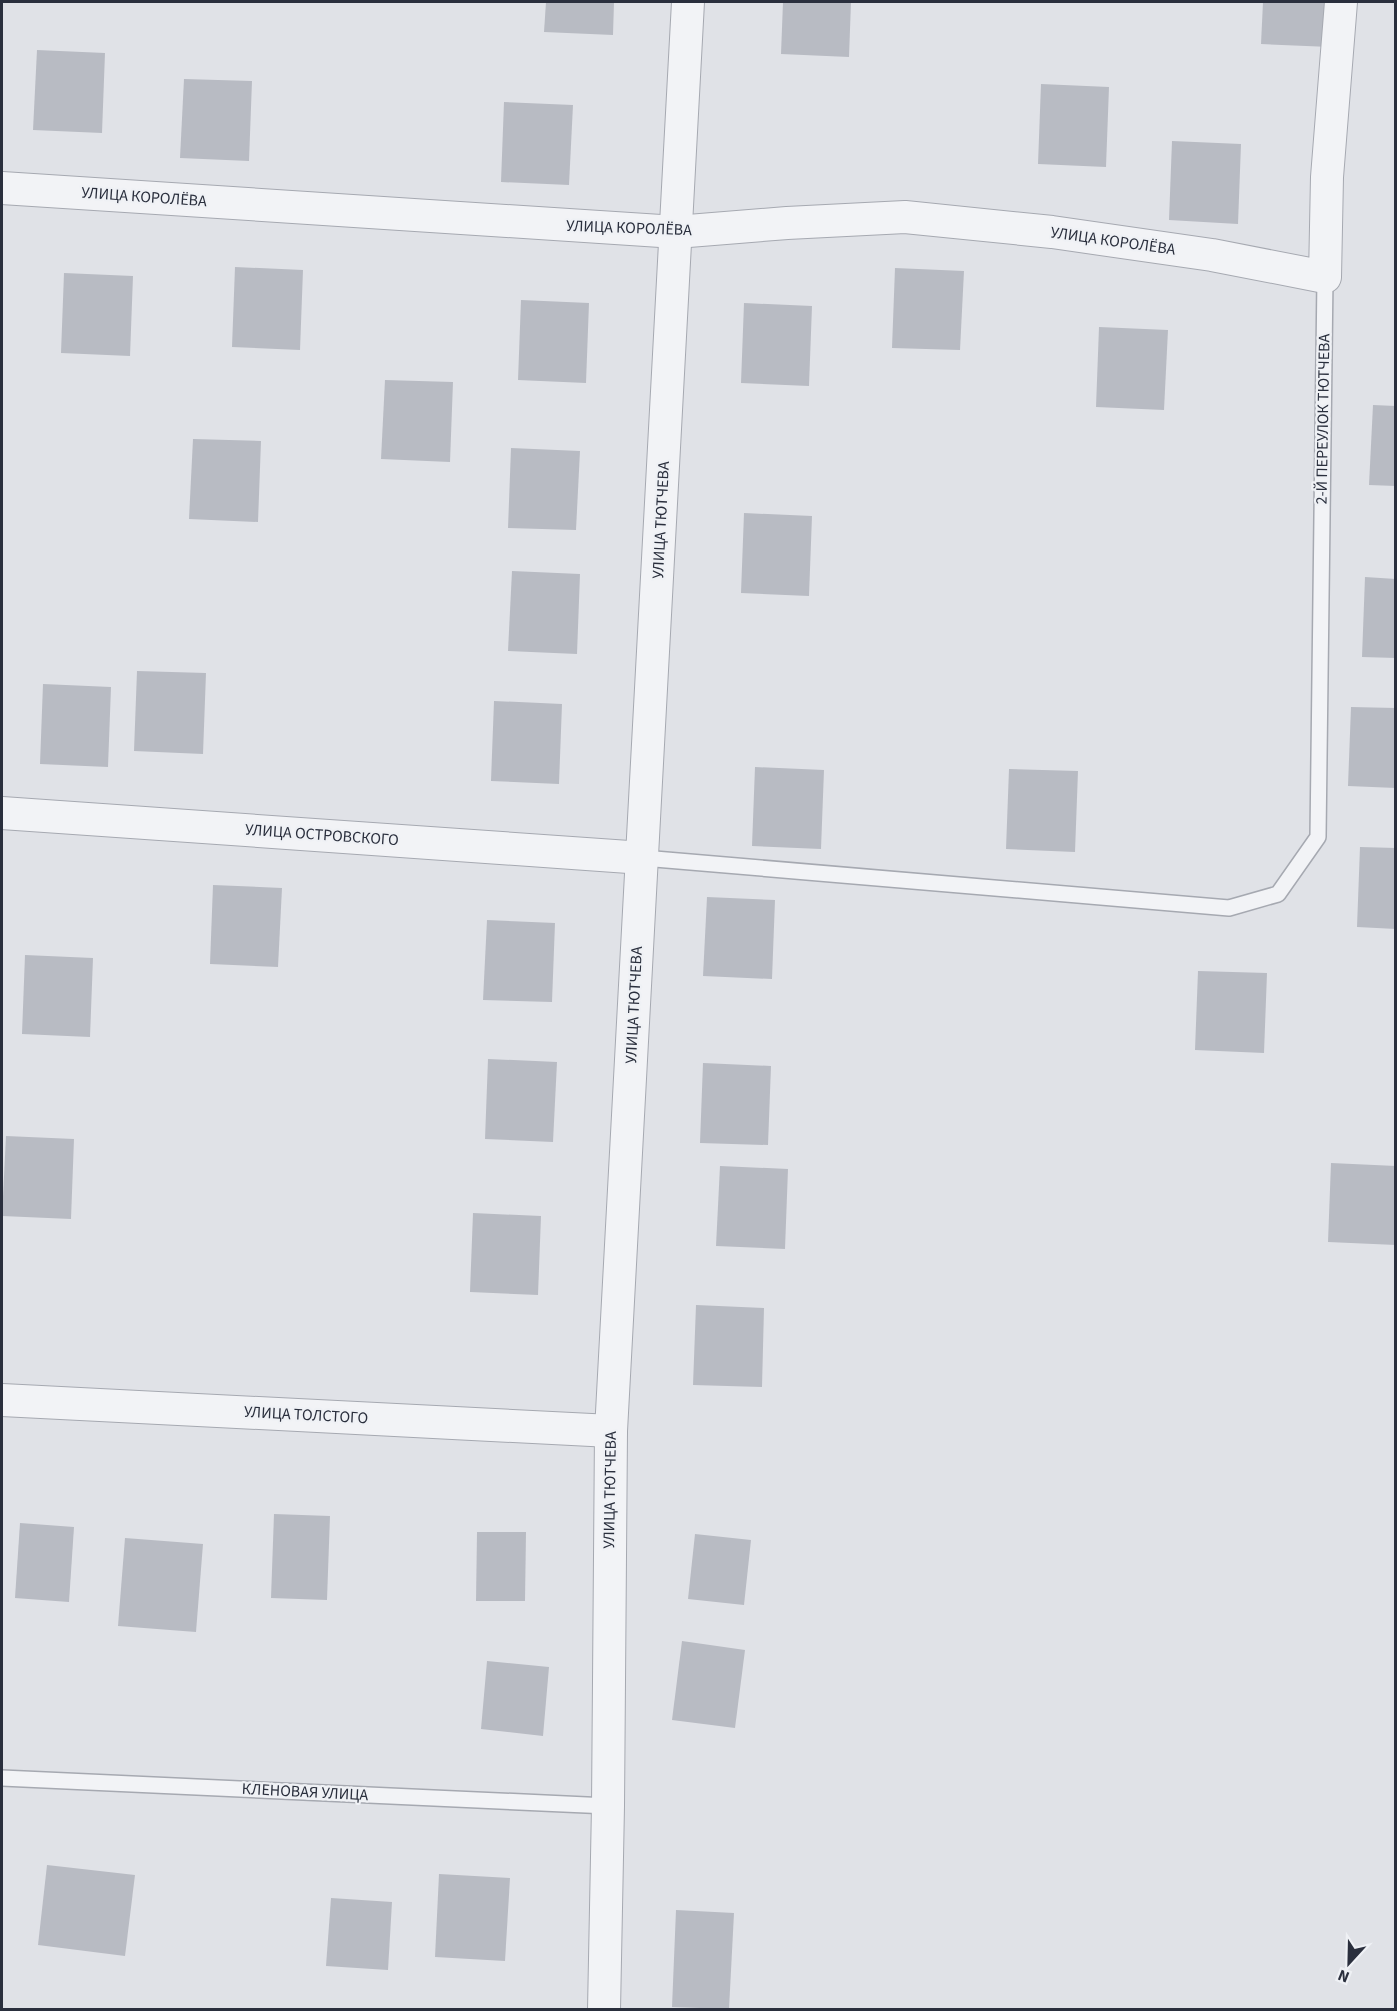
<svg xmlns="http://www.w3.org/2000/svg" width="1397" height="2011" viewBox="0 0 1397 2011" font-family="'Source Sans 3',sans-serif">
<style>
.building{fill:#b8bbc3}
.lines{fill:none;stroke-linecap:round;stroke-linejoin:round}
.service-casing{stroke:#a6a9b1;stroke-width:18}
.minor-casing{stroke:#a6a9b1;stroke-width:34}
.service{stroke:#f2f3f6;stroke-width:15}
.minor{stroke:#f2f3f6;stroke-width:32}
.labels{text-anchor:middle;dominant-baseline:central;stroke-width:4.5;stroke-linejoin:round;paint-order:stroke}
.street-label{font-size:16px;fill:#2a2f3d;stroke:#eff1f5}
</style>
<rect width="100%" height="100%" fill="#e0e2e7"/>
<g class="building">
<polygon points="546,2 614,2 613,35 544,32"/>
<polygon points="783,2 851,2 849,57 781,54"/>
<polygon points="1263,2 1332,2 1330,47 1261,44"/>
<polygon points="37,50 105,53 102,133 33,130"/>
<polygon points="184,79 252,81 249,161 180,158"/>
<polygon points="1041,84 1109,87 1106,167 1038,164"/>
<polygon points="504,102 573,105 569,185 501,182"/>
<polygon points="1172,141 1241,144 1238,224 1169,220"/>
<polygon points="235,267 303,270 300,350 232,347"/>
<polygon points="895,268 964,271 960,350 892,348"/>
<polygon points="64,273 133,276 130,356 61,353"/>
<polygon points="521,300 589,303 586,383 518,380"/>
<polygon points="744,303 812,306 809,386 741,383"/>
<polygon points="1099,327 1168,330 1164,410 1096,407"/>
<polygon points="385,380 453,382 450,462 381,459"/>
<polygon points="1373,405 1396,406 1396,486 1369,485"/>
<polygon points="193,439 261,441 258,522 189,519"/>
<polygon points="511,448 580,451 576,530 508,528"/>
<polygon points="744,513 812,516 809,596 741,593"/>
<polygon points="512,571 580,574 577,654 508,651"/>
<polygon points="1365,577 1396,579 1396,658 1362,657"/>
<polygon points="137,671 206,673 203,754 134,751"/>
<polygon points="43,684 111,687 108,767 40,764"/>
<polygon points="494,701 562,704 559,784 491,781"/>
<polygon points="1351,707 1396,708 1396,788 1348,786"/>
<polygon points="755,767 824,770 821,849 752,846"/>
<polygon points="1009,769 1078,771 1075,852 1006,849"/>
<polygon points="1360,847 1396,848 1396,929 1357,927"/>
<polygon points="213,885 282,888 278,967 210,964"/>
<polygon points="707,897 775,900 772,979 703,976"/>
<polygon points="487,920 555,923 552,1002 483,1000"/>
<polygon points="25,955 93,958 90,1037 22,1034"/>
<polygon points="1198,971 1267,973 1264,1053 1195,1050"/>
<polygon points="488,1059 557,1062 553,1142 485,1139"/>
<polygon points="703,1063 771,1066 768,1145 700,1143"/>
<polygon points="6,1136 74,1139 71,1219 2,1216"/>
<polygon points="1331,1163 1396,1166 1396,1245 1328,1242"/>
<polygon points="720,1166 788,1169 785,1249 716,1246"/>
<polygon points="473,1213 541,1216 538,1295 470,1292"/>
<polygon points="696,1305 764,1308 762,1387 693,1385"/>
<polygon points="274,1514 330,1516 327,1600 271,1598"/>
<polygon points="20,1523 74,1527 69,1602 15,1598"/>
<polygon points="477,1532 526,1532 525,1601 476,1601"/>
<polygon points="695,1534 751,1540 744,1605 688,1599"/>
<polygon points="125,1538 203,1544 196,1632 118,1626"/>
<polygon points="682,1641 745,1650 735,1728 672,1720"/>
<polygon points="487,1661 549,1667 543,1736 481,1729"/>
<polygon points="47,1865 135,1875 125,1956 38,1945"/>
<polygon points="439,1874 510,1878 505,1961 435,1957"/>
<polygon points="331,1898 392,1902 388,1970 326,1966"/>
<polygon points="676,1910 734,1913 729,2009 672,2007"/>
</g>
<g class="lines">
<defs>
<g id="service">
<polyline points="643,858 1229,908 1278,894 1318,837 1325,277"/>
<polyline points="2,1778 608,1806"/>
</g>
<g id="minor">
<polyline points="2,188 676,232 787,223 905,217 1052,232 1212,255 1325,277 1327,177 1341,2"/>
<polyline points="2,813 643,858"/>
<polyline points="2,1400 611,1431"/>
<polyline points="604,2010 608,1806 611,1431 688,2"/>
</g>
</defs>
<use href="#service" class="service-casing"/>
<use href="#minor" class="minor-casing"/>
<use href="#service" class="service"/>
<use href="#minor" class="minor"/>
</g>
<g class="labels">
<g class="street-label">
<text transform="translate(144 197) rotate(4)">УЛИЦА КОРОЛЁВА</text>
<text transform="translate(629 228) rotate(2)">УЛИЦА КОРОЛЁВА</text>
<text transform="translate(1113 241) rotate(8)">УЛИЦА КОРОЛЁВА</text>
<text transform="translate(1323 419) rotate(-89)">2-Й ПЕРЕУЛОК ТЮТЧЕВА</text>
<text transform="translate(661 520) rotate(-87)">УЛИЦА ТЮТЧЕВА</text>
<text transform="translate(322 835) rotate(4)">УЛИЦА ОСТРОВСКОГО</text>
<text transform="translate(634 1005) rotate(-87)">УЛИЦА ТЮТЧЕВА</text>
<text transform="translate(306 1415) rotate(3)">УЛИЦА ТОЛСТОГО</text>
<text transform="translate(610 1490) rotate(-89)">УЛИЦА ТЮТЧЕВА</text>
<text transform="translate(305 1792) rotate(3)">КЛЕНОВАЯ УЛИЦА</text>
</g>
</g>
<rect width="1397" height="2011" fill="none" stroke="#2a2f3d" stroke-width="6"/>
<g transform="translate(1349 1963) rotate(202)" stroke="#eff1f5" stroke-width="4.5" paint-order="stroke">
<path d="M0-4.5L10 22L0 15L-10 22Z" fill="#2a2f3d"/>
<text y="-9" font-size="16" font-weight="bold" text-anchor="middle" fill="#2a2f3d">N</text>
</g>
</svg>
